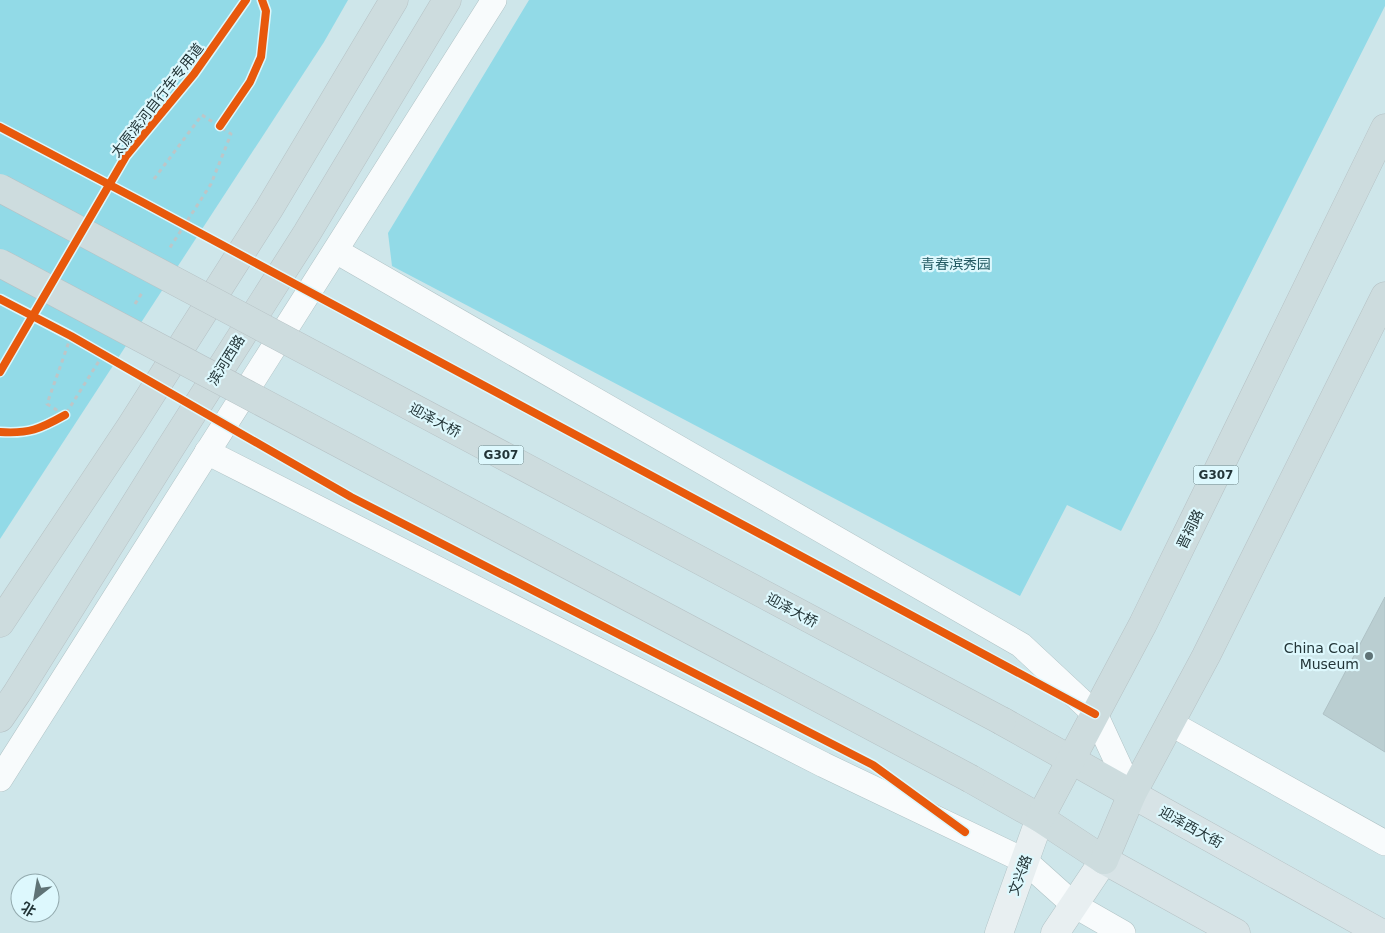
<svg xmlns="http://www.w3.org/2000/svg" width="1385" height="933" viewBox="0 0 1385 933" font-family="'DejaVu Sans','Noto Sans SC',sans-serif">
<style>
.green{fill:#92dae7}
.building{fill:#baced1;stroke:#afc2c6}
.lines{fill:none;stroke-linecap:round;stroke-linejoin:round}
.tertiary-casing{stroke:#b0c3c6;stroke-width:26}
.secondary-casing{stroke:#b0c3c6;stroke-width:29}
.primary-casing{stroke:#b6c2c5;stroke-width:29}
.trunk-casing{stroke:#b6c2c5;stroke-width:29}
.path{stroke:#bdc6c8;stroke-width:3;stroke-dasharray:4 4;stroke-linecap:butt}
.tertiary{stroke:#f8fbfc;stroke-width:25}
.secondary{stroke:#e8eff1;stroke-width:28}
.primary{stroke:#d7e3e6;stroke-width:28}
.trunk{stroke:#cddcde;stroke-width:28}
.trunk-bridge-casing{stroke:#b6c2c5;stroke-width:29;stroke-linecap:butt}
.trunk-bridge{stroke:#cddcde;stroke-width:28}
.cycleway-casing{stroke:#ddf8fd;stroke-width:11}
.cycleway{stroke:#e8590c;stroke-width:8}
.poi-dot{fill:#5f7376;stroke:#ddf8fd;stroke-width:2}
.labels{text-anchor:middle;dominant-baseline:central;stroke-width:4.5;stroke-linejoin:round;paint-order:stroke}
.shield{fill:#ddf8fd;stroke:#5b7073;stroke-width:1}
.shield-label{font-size:12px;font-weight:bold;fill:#233538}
.street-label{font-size:14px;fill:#233538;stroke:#ddf8fd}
.park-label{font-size:14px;fill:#245a63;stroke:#ddf8fd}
.poi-label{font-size:14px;fill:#233538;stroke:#ddf8fd;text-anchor:end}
</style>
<rect width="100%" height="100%" fill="#cee6ea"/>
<g class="green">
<polygon points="0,0 348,0 324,42 0,539"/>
<polygon points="529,0 1385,0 1385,6 1121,531 1067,505 1020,596 392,266 388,233"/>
</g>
<polygon class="building" points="1385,597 1385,752 1323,714"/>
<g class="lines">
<defs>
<g id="tertiary">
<polyline points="336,251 1021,645 1095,714 1132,794"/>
<polyline points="207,452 824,765 1025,861 1074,905 1123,933"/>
<polyline points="1170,723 1385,843"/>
<path d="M0 779C163 518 330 260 494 0"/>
</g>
<g id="secondary">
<polyline points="999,933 1040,818"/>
<polyline points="1055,933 1104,860"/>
</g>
<g id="primary">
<polyline points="1132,794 1381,933"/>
<polyline points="1104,860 1236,933"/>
</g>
<g id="trunk">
<polyline points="0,623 131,426 269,209 394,0"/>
<polyline points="0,718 17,693 169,450 307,233 447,0"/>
<polyline points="1002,721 1132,794"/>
<polyline points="971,779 1040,818 1104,860"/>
<polyline points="1040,818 1143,624 1385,128"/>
<polyline points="1104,860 1132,794 1206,656 1385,296"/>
</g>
</defs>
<use href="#tertiary" class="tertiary-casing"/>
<use href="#secondary" class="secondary-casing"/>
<use href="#primary" class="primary-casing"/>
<use href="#trunk" class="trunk-casing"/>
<g class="path">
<polyline points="154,179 202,115 231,134 211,184 169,249"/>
<polyline points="135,304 142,293"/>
<polyline points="71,336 47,404 65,415 106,350"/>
</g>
<use href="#tertiary" class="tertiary"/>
<use href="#secondary" class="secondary"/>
<use href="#primary" class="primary"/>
<use href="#trunk" class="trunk"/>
<defs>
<g id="trunk-bridge">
<polyline points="0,188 1002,721"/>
<polyline points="0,263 971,779"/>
</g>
</defs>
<use href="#trunk-bridge" class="trunk-bridge-casing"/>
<use href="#trunk-bridge" class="trunk-bridge"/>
<defs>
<g id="cycleway">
<polyline points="220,126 250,82 261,57 266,11 262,0"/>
<polyline points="0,127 144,203 1095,714"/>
<polyline points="0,299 71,336 351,497 873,765 965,832"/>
<polyline points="0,372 126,156 194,74 246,0"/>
<path d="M0 432C29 434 40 429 65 415"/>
</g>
</defs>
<use href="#cycleway" class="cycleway-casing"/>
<use href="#cycleway" class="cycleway"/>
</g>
<circle class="poi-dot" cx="1369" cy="656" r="5"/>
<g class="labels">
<g class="shield">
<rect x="478.5" y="445.5" width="45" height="19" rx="4"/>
<rect x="1193.5" y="465.5" width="45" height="19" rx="4"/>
</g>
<g class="shield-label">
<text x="501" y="455">G307</text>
<text x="1216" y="475">G307</text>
</g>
<g class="street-label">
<text transform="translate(157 100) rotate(-52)">太原滨河自行车专用道</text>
<text transform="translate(226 360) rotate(-58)">滨河西路</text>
<text transform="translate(435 420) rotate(28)">迎泽大桥</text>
<text transform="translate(1190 529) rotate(-64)">晋祠路</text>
<text transform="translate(792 610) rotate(28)">迎泽大桥</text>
<text transform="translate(1191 827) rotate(29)">迎泽西大街</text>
<text transform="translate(1020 875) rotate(-70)">文兴路</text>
</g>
<g class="park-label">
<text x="956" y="264">青春滨秀园</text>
</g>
<g class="poi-label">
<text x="1359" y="648">China Coal<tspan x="1359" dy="16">Museum</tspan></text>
</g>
</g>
<g transform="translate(35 898) rotate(211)"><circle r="24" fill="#ddf8fd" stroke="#93aaae"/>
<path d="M0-4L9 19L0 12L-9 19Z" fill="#5f7376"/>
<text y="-8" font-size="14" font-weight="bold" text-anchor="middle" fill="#233538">北</text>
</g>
</svg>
